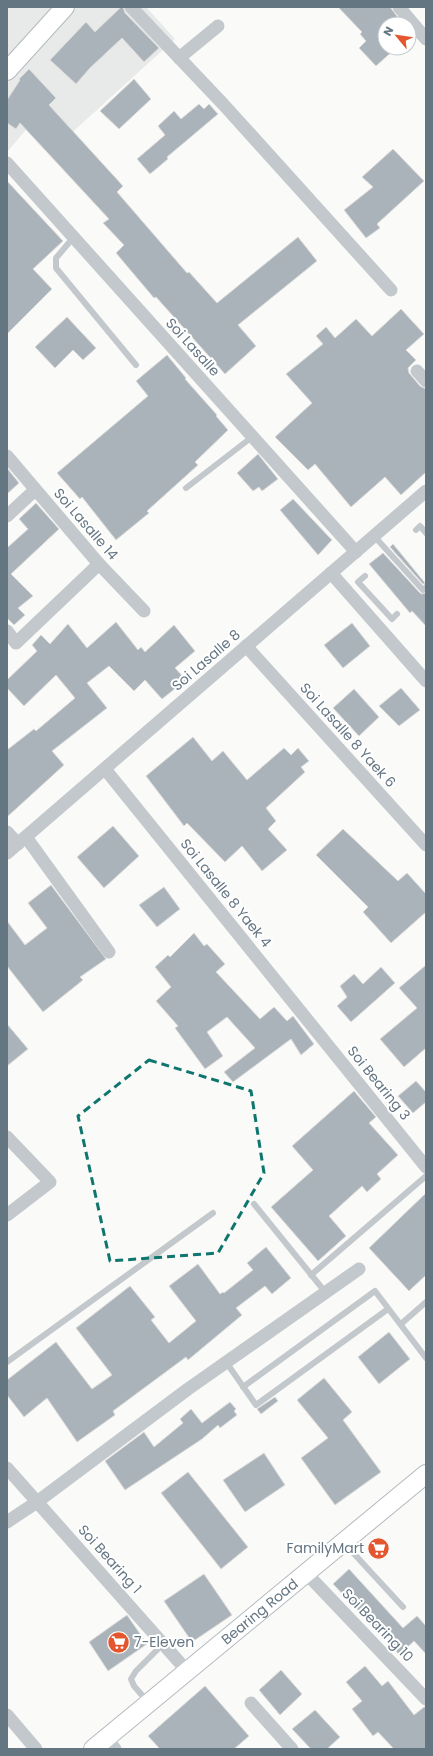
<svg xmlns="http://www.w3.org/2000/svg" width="433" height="1756" viewBox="0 0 433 1756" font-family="Poppins,sans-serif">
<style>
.built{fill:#e8e9e9}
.building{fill:#aab3b9;stroke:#dcdcda}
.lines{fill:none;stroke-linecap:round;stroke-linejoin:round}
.secondary-casing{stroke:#b3babf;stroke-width:20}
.lane{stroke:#c3c8cc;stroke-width:6}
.street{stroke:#c3c8cc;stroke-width:13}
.secondary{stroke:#fff;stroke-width:18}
.marked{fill:none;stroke:#0f766e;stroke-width:3;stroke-dasharray:8 5;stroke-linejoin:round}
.labels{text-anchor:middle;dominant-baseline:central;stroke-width:4;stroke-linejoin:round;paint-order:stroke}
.street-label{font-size:14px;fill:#657683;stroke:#fff}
.poi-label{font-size:14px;fill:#657683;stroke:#fff;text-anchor:end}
</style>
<rect width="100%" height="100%" fill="#fafaf8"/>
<polygon class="built" points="7,7 146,7 175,39 67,137 42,111 7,152"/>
<g class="building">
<polygon points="121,7 123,7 125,13 159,48 144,62 122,38 90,68 76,84 50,60 86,22 95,32"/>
<polygon points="338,7 390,7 403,24 385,24 385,48 396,48 376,66 359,48 366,41 360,34 362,32"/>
<polygon points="29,69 56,98 49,105 123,186 117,192 187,273 189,272 217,303 298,237 317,261 238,325 256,346 225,374 156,297 154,298 116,253 124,245 103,223 109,219 20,123 16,129 7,123 7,100 20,80 19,79"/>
<polygon points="134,79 151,99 119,129 100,111"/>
<polygon points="199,104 204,109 209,104 218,114 167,157 168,159 150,174 137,159 165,135 158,126 174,111 181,119"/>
<polygon points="393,149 424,181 377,224 380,228 366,238 344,210 373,187 362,177"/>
<polygon points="7,181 63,241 33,269 52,289 7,334"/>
<polygon points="401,309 424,334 406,350 416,360 408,368 409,373 420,386 426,389 426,472 401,495 385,477 351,507 315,464 308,470 275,437 312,403 286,374 323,344 316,336 326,327 335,338 356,319 372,336"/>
<polygon points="67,317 96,348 83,360 73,350 55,368 35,347"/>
<polygon points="167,355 186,378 185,379 217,415 216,416 228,430 195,462 198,465 147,511 149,513 116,540 82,497 80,499 57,473 148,396 136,381"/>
<polygon points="258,454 278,479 262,491 259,487 253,491 237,473"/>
<polygon points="7,468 19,483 7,494"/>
<polygon points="293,499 332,540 318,555 280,510"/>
<polygon points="36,503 59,529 11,574 33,596 18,608 25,615 14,625 7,618 7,548 28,529 19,519"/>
<polygon points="393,544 425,583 423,584 390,547"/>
<polygon points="383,553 420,593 422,594 426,593 426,626 412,611 410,613 369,564"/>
<polygon points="116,622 138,650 141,647 145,652 174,625 195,651 175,668 186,680 162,699 145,680 134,691 109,666 87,683 107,708 52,751 64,765 7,817 7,750 34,729 36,731 75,698 56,675 24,706 7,688 7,680 37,651 32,645 41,635 50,644 68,624 87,648"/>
<polygon points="352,623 370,646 343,668 324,645"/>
<polygon points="401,688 420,710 399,726 379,706"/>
<polygon points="354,689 379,717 359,736 333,708"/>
<polygon points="193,737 212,761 223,751 247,780 284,748 291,755 298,748 309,761 301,767 305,772 266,808 276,821 268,829 287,850 262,871 242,846 225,862 187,823 184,826 146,776"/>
<polygon points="113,826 139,856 104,888 77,857"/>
<polygon points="343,829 398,881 407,873 426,894 426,912 391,943 363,912 368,907 316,855"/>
<polygon points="51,885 106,959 80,977 83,980 43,1012 7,966 7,921 25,945 47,928 28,903"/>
<polygon points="164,887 180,909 157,927 139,905"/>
<polygon points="194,933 204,946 207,944 225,964 216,972 260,1019 274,1007 287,1021 293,1016 314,1044 301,1055 291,1039 233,1082 224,1072 255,1048 227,1017 207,1032 223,1056 205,1069 175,1028 178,1026 156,1001 171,987 155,967 168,955 170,957"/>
<polygon points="426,965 426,1048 404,1067 380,1039 417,1008 399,988"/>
<polygon points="381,967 395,983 351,1022 337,1006 347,997 340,986 354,974 363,984"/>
<polygon points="7,1024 28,1049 7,1066"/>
<polygon points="416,1081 426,1092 426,1102 413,1113 398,1096"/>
<polygon points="354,1091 376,1117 369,1123 398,1155 377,1174 381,1179 367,1192 362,1186 329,1216 346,1236 318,1261 271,1207 313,1170 292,1146"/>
<polygon points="426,1193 426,1275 409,1291 369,1248"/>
<polygon points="266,1247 291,1278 272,1294 265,1286 236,1308 242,1315 188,1360 186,1357 113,1411 115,1415 77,1442 47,1398 24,1417 7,1395 7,1380 56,1342 92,1389 112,1375 76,1328 130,1286 155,1317 151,1320 169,1343 196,1321 169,1286 198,1264 220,1294 223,1292 224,1293 253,1270 247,1263"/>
<polygon points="389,1332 410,1359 379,1384 358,1357"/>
<polygon points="324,1378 352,1412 343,1420 381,1472 335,1505 301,1458 328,1438 297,1400"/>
<polygon points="275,1397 278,1401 261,1414 257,1409"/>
<polygon points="230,1402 236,1409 234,1411 237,1415 220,1428 218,1425 202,1439 125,1490 105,1461 144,1432 154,1447 183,1423 180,1419 191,1409 202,1423"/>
<polygon points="264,1453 285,1485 245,1512 223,1480"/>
<polygon points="188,1472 248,1547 221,1569 161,1493"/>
<polygon points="349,1569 403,1628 417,1616 426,1626 426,1654 414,1641 399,1655 380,1629 378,1631 333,1584"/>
<polygon points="204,1574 232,1615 192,1642 164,1601"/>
<polygon points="127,1615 147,1644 108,1671 89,1642"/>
<polygon points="365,1666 382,1686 388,1681 414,1715 424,1707 426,1707 426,1749 394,1749 378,1732 373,1736 352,1709 362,1701 346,1682"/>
<polygon points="281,1670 302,1694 280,1715 259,1690"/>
<polygon points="205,1686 249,1736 234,1749 160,1749 148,1736"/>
<polygon points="315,1710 340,1737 327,1749 311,1749 292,1729"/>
</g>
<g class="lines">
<defs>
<g id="secondary">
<polyline points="7,71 65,7"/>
<path id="s1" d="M93 1749 426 1474"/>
</g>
</defs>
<use href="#secondary" class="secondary-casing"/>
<g class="lane">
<polyline points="73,238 56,258 56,268 136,365"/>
<polyline points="186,488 252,437"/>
<polyline points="416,530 420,526 426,533"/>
<polyline points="374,536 423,590 426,587"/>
<polyline points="365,576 358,582 392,619 397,614"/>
<polyline points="254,1204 326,1293"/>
<polyline points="311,1275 426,1176"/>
<polyline points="401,1324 426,1302"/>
<polyline points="7,1362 213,1213"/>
<polyline points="226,1362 256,1405 388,1309"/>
<polyline points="243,1387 375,1291 426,1358"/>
<polyline points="345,1544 403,1607"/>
<polyline points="148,1702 134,1686 131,1679 136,1671 164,1643"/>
</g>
<g class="street">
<polyline points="131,7 223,104 391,290"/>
<polyline points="399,7 426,39"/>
<polyline points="179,58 218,26"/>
<polyline points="7,163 356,552"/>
<polyline points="417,371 426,381"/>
<polyline points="7,456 99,564 144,611"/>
<polyline points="7,516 35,490"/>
<polyline points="331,573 426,681"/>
<polyline points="7,631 16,643 99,564"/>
<polyline points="246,646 426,845"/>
<polyline points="105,769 426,1167"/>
<polyline points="7,832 18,844"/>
<polyline points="26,837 109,952"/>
<polyline points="7,853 426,491"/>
<polyline points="7,1137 50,1182 7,1215"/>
<polyline points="7,1468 188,1672"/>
<polyline points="7,1522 37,1502 188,1389 359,1269"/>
<polyline points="306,1573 426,1699"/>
<polyline points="251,1703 292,1749"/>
<polyline points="7,1715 36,1749"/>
<polyline points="107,1738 115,1749"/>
</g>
<use href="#secondary" class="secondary"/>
</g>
<path class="marked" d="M149 1060 251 1091 264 1173 218 1253 110 1261 78 1116Z"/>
<defs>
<symbol id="supermarket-disc" viewBox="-11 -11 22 22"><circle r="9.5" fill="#e4572e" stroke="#fff"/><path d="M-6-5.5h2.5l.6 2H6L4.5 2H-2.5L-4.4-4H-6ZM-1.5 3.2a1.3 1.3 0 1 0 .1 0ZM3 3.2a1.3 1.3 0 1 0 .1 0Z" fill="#fff"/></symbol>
</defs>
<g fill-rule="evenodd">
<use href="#supermarket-disc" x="366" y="1536" width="25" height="25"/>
<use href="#supermarket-disc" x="106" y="1630" width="25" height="25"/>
</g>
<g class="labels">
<g class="street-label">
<text transform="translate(193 347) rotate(48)">Soi Lasalle</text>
<text transform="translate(86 524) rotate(49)">Soi Lasalle 14</text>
<text transform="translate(206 660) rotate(-41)">Soi Lasalle 8</text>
<text transform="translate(348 735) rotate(48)">Soi Lasalle 8 Yaek 6</text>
<text transform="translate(226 893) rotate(51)">Soi Lasalle 8 Yaek 4</text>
<text transform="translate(379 1083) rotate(51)">Soi Bearing 3</text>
<text transform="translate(110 1559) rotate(48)">Soi Bearing 1</text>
<text stroke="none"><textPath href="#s1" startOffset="216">Bearing Road</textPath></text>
<text transform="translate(378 1625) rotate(46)">Soi Bearing 10</text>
</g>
<g class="poi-label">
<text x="364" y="1548">FamilyMart</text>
<text x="134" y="1642" text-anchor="start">7-Eleven</text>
</g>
</g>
<rect width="433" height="1756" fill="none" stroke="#657683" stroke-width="16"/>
<g transform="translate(397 36) rotate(299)"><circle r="19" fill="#ffffff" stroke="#c1c8cd"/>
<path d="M0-3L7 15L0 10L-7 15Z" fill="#e4572e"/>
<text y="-6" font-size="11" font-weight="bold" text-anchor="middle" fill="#657683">N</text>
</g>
</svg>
